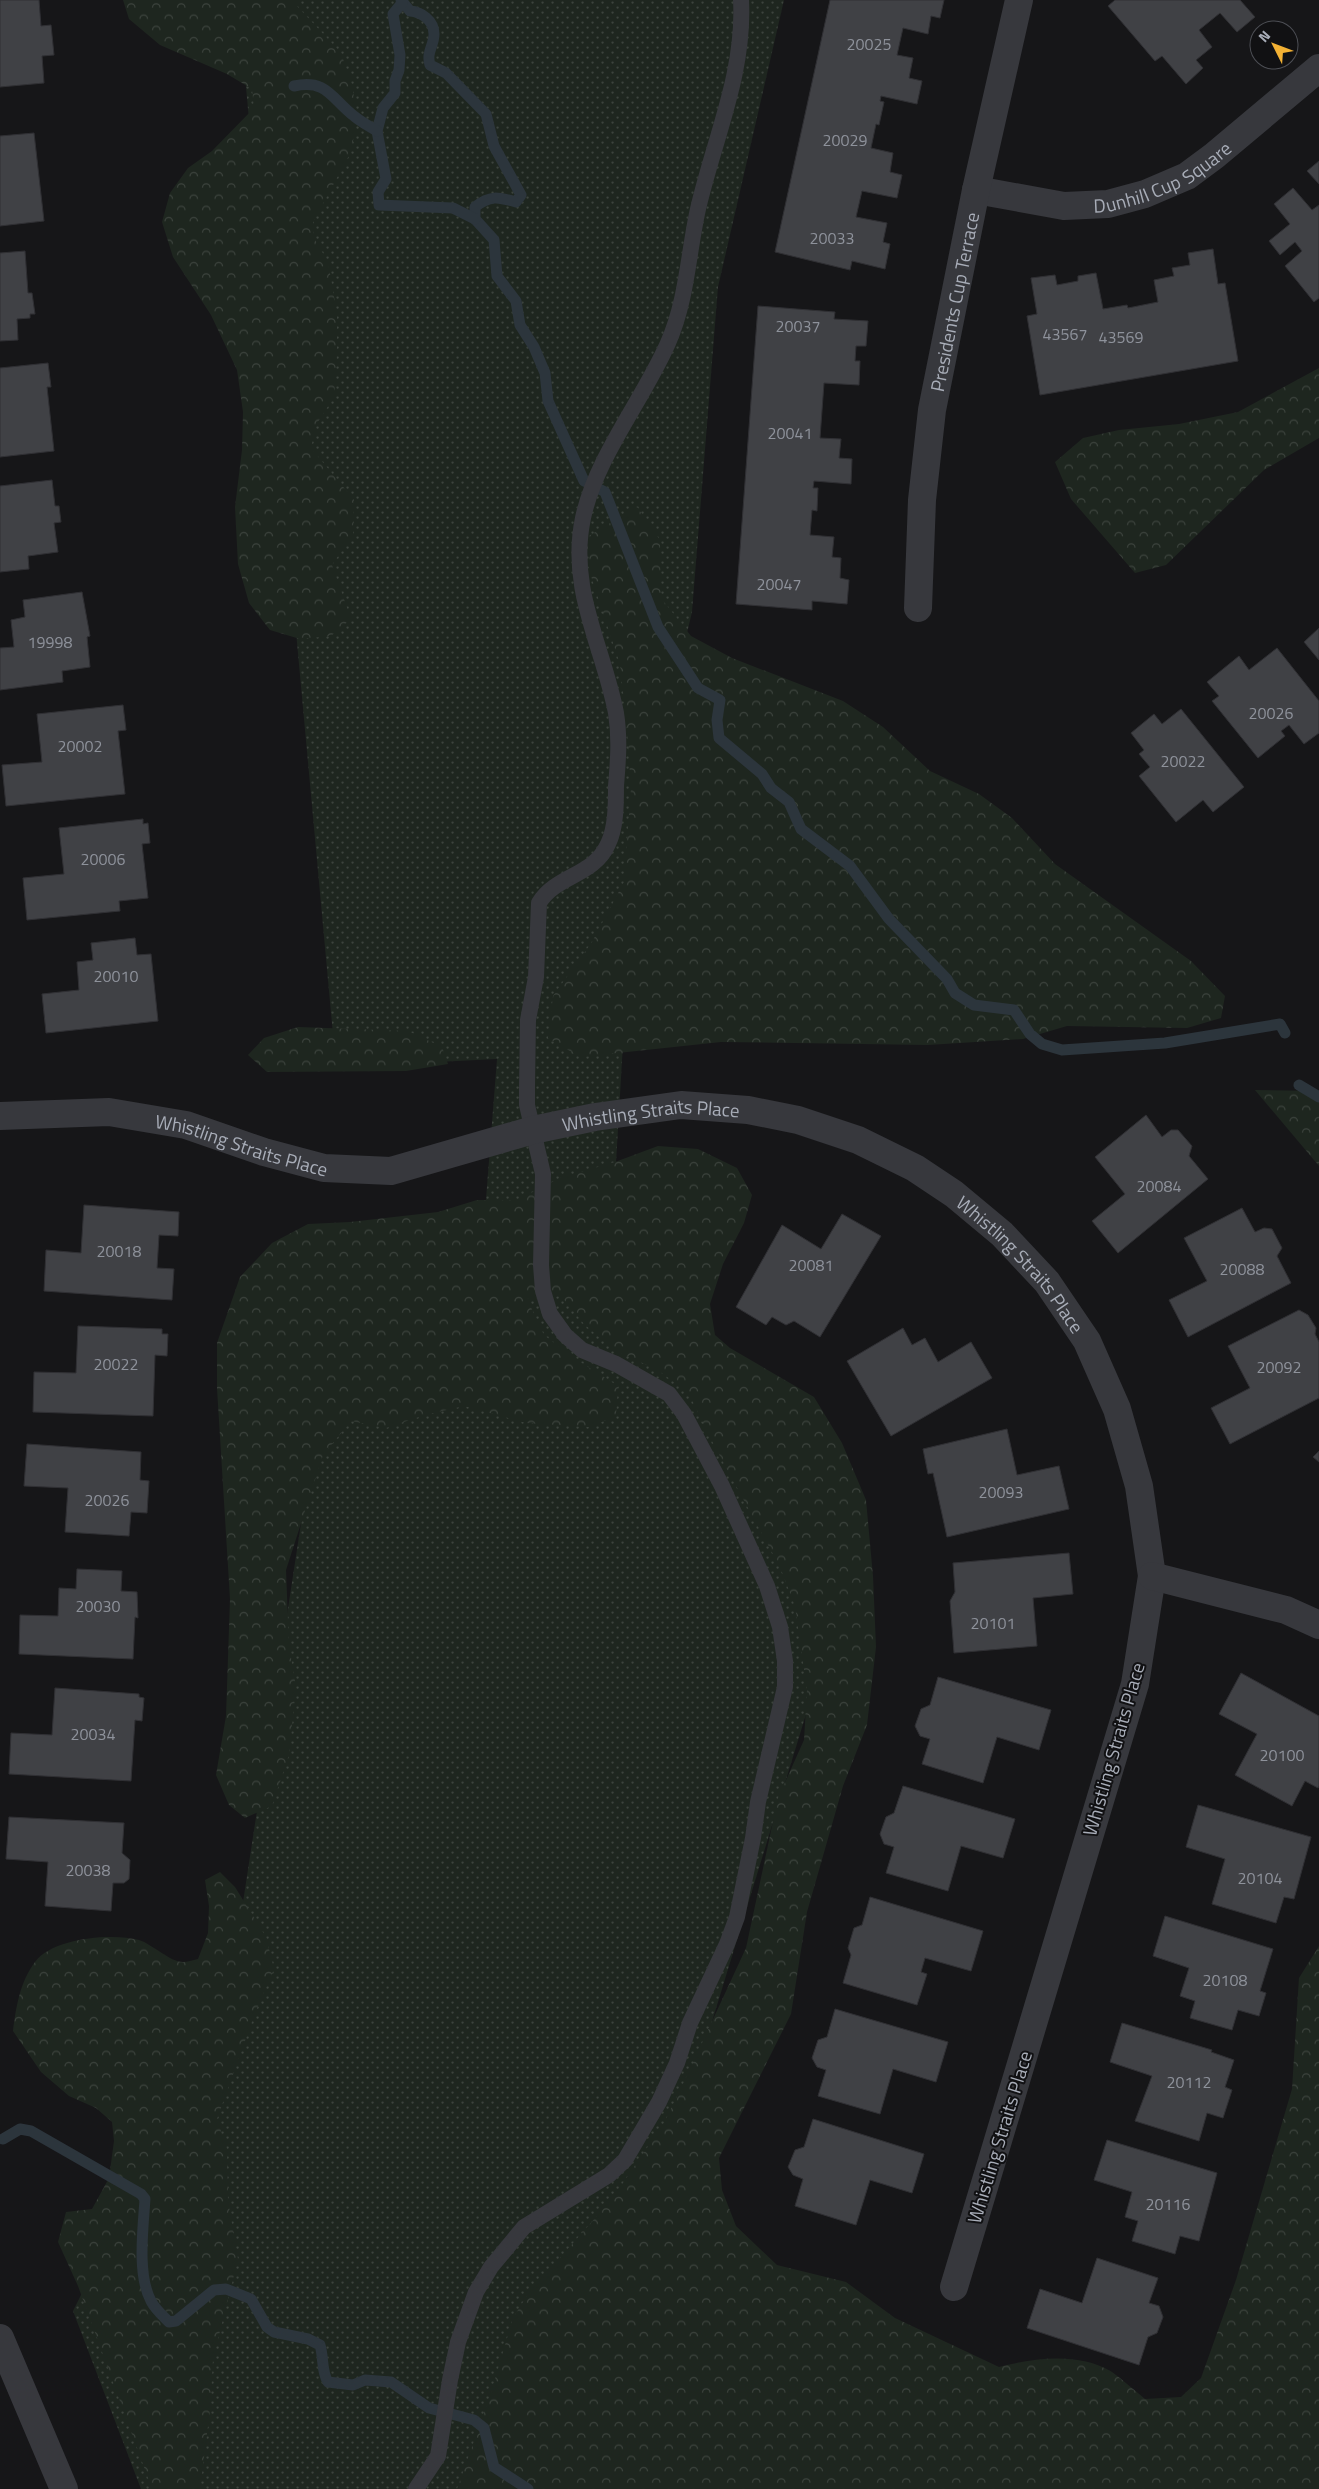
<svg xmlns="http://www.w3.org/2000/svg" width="1319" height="2489" viewBox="0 0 1319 2489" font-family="'Titillium Web',sans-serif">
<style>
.grass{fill:url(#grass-dots)}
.forest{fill:url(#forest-crowns)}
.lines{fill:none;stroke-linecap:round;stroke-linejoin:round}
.stream{stroke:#2c353c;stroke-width:11}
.building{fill:#404145;stroke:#303034}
.lane{stroke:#37383d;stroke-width:16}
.street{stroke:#37383d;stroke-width:28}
.labels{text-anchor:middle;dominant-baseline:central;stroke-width:4;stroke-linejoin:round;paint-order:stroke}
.number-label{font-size:16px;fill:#8e929b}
.street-label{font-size:19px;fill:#a8adb8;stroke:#111113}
</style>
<defs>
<pattern id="grass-dots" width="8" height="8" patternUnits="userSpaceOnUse" patternTransform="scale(1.25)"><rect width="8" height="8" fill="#1e261f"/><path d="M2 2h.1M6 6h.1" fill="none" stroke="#3c433d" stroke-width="1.8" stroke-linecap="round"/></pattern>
<pattern id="forest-crowns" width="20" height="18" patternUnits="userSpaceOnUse" patternTransform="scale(1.25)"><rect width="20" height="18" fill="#1e261f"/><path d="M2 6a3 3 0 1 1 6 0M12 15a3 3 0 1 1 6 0" fill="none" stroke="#3c433d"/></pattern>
</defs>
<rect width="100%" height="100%" fill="#161618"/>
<polygon class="grass" points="238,0 784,0 718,287 692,612 634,855 609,1283 688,1383 743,1467 822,1662 662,2185 575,2489 141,2489 73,2311 228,2000 330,1334 483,1237 497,1059 336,1067"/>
<g class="forest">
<polygon points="123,0 296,0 296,5 341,53 353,88 356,124 351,152 313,222 314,238 328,262 337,314 337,354 334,397 316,425 311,448 354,500 353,534 332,565 351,619 331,636 300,639 270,630 249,603 238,564 235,507 242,450 243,412 237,370 211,315 173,257 162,222 170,193 188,168 212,151 254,108 252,89 227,74 160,45 129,19"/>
<polygon points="1319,368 1319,438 1264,470 1166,565 1135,573 1071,499 1055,462 1083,438 1119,430 1179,424 1238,412"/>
<polygon points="637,507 660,540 661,598 691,636 732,658 843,701 883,727 930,771 979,794 1012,818 1055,864 1191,961 1225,996 1221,1018 1187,1028 1067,1026 1023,1039 928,1045 721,1042 580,1057 548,1038 553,996 592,942 624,882 631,788 627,730 620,664 590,573 587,537"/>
<polygon points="298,1027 408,1031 442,1047 448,1064 406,1071 267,1072 248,1055 264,1038"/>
<polygon points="1255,1090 1319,1091 1319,1166"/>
<path d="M658 1146 698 1149 737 1168 752 1195 744 1223 723 1264 710 1304 715 1335 730 1348 814 1397 842 1443 866 1500 873 1576 876 1647 867 1725 843 1786 807 1912 791 2014 719 2158 722 2190 736 2226 777 2265 846 2282 895 2318 999 2367C1034 2358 1079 2352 1112 2372 1123 2380 1134 2390 1145 2399L1181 2397 1201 2378 1236 2280 1292 2089 1299 1978 1319 1946V2489H457L490 2396 513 2318 528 2294 612 2199 664 2123 683 2084 746 1948 778 1798 804 1740 807 1690 795 1606 780 1567 715 1447 688 1392 656 1369 615 1351 584 1324 561 1296 527 1299 544 1335 574 1358 618 1386 616 1416 589 1427 526 1423 464 1406 425 1415 386 1428 351 1421 323 1455 286 1570 289 1646 296 1687 289 1755 272 1806 245 1818 229 1805 216 1775 226 1716 230 1599 217 1388V1343L240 1277 272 1243 308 1224 350 1222 438 1212 477 1200H517L560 1178 615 1162Z"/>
<path d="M220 1872 235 1887 266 1937 274 1969 255 2013 217 2119 227 2149 228 2201 238 2259 213 2359 210 2410 200 2489H152L78 2286 58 2242 66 2212 92 2209 109 2178 114 2141 112 2122 96 2108 69 2096 41 2072 13 2031C16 2007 20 1982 35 1962 53 1938 111 1933 139 1940 152 1944 170 1962 183 1962 187 1962 193 1960 198 1959L208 1933 209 1906 205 1880Z"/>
</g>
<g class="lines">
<g class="stream">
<path d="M401 0 410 11C421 12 434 20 434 34 434 46 426 52 430 65L446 73 486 114 494 146 521 195 516 202C498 197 490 195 475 207V219L494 240 497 276 516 301 520 325 534 347 545 373 548 401 584 481 605 492 658 627 698 688 720 700 717 720 719 738 762 774 771 788 789 802 801 829 850 866 889 919 947 979 955 993 974 1005 1014 1010 1030 1034 1042 1044 1062 1050 1165 1043 1280 1024 1285 1033"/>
<polyline points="402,3 393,14 400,55 399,70 395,81 395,93 383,108 377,131 386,179 378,192 379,205 453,208 475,219"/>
<path d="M294 86C327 79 331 98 354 116 361 122 369 126 377 131"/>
<polyline points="1299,1085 1319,1097"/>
<path d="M3 2139 20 2129 31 2131 141 2194 145 2199C143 2229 137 2275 151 2301 155 2309 163 2316 169 2322L176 2321 214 2290 226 2289 251 2299 267 2327 274 2332 308 2339 320 2345C324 2358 321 2371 328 2382L353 2385 365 2380 391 2382 429 2408 474 2420 484 2428 494 2467 528 2489"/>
</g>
</g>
<g class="building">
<polygon points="0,0 39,0 41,26 51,25 54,55 42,56 44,83 0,87"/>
<polygon points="830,0 944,0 940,18 931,16 928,34 903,28 897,55 913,58 909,78 922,81 917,104 881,96 880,101 884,102 879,125 876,124 871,148 893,153 890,172 902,175 897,198 862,191 856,217 887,223 883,242 890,244 885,269 852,261 850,270 775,252"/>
<polygon points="1115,0 1240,0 1255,17 1237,32 1220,13 1199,30 1212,47 1196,60 1203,68 1186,84 1162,56 1155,61 1108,6"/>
<polygon points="34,133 44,221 0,226 0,136"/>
<polygon points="1319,161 1319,184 1307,171"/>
<polygon points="1293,188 1312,210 1319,205 1319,298 1314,302 1285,266 1302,251 1295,242 1280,255 1269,241 1290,224 1274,204"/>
<polygon points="1213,249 1218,284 1225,283 1238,361 1040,395 1027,316 1037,314 1031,278 1055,275 1057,285 1078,281 1078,276 1096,273 1103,309 1127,305 1128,308 1158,302 1154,280 1174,276 1172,268 1190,265 1188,253"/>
<polygon points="25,251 28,293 32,293 35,314 30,314 30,318 17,319 18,340 0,341 0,253"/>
<polygon points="758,306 835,312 834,319 868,321 866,346 856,346 855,361 860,361 859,385 824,383 820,438 841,439 839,458 852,459 851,484 814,481 813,488 818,488 817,511 812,510 810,535 834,537 832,557 841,558 840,578 849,580 847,604 812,601 812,610 736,604"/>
<polygon points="48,363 51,387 47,387 54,451 0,457 0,368"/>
<polygon points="52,480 55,506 59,506 61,522 54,523 58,552 28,556 29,569 0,572 0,486"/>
<polygon points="82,592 90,636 87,637 90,667 62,671 63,682 0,690 0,648 14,647 11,620 25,617 23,600"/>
<polygon points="1319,628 1319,660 1304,642"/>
<polygon points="1277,648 1319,701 1319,733 1304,744 1289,725 1281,731 1285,736 1258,758 1212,701 1219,696 1207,682 1239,656 1249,670"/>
<polygon points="123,705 126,730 118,731 125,794 6,806 2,765 42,762 37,714"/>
<polygon points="1181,709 1244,787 1213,812 1203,800 1176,822 1139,776 1150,767 1139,754 1144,750 1131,733 1154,714 1162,724"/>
<polygon points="143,819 143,824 148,823 150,843 142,844 148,898 119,901 120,911 27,920 23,878 64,874 59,828"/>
<polygon points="135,938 137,955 151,954 158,1021 46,1033 42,994 79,990 77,962 93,960 91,943"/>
<polygon points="1146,1115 1162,1137 1171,1130 1178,1130 1192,1146 1189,1156 1208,1179 1118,1253 1092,1221 1125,1194 1095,1157"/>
<polygon points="84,1205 179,1212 178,1236 159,1235 157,1268 174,1269 172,1300 44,1291 46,1250 81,1253"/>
<polygon points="1242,1208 1255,1232 1264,1228 1272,1229 1282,1248 1277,1256 1291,1283 1188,1337 1169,1300 1207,1281 1184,1238"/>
<polygon points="842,1214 881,1236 820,1337 794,1321 786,1325 772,1317 766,1325 736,1307 782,1225 821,1249"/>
<polygon points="1299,1310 1308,1315 1316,1328 1315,1334 1319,1342 1319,1398 1230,1444 1211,1408 1250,1388 1228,1346"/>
<polygon points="78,1326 162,1329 162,1334 168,1334 167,1356 155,1355 153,1416 33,1412 34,1372 76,1373"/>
<polygon points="903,1328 912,1345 925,1338 938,1362 971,1342 992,1378 891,1436 847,1361"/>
<polygon points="1007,1429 1017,1475 1059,1466 1069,1509 947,1537 933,1473 928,1474 923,1449"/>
<polygon points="27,1444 141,1452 140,1480 149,1481 147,1513 131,1512 129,1536 65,1532 68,1488 24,1486"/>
<polygon points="1319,1451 1319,1462 1313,1457"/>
<polygon points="1069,1553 1073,1594 1033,1598 1037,1646 954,1653 950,1601 955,1592 953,1563"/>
<polygon points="77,1569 122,1571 121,1591 137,1592 138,1618 135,1617 133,1659 19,1654 20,1615 58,1616 59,1588 76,1589"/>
<polygon points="1241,1673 1319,1716 1319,1786 1318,1788 1305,1781 1292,1806 1235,1775 1257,1734 1219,1714"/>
<polygon points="938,1677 1051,1710 1039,1750 997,1737 983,1783 922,1764 930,1739 920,1736 915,1726 921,1709 930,1705"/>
<polygon points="55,1688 139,1694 139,1697 144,1698 142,1721 135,1720 131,1781 9,1774 11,1733 52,1735"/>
<polygon points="903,1786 1015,1819 1003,1858 961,1846 948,1891 886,1873 894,1847 884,1844 880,1834 886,1817 894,1813"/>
<polygon points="1198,1805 1311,1837 1294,1899 1284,1897 1276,1923 1212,1904 1225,1859 1186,1847"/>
<polygon points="9,1817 124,1823 122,1853 130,1860 129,1879 124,1883 113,1883 111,1911 45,1906 48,1862 6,1859"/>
<polygon points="870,1897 983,1931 971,1971 925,1958 921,1972 927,1974 917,2005 843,1983 851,1955 848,1948 854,1928 862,1925"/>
<polygon points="1165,1916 1273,1949 1260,1991 1266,1993 1259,2016 1238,2010 1232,2030 1190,2018 1195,2001 1180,1996 1189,1968 1153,1956"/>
<polygon points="835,2009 948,2042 936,2082 893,2069 880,2114 818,2096 826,2070 817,2067 812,2058 818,2040 827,2037"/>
<polygon points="1122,2023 1212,2050 1211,2052 1234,2060 1225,2087 1232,2090 1223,2118 1207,2113 1199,2141 1135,2121 1152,2076 1110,2062"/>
<polygon points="813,2119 924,2154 912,2193 870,2180 856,2225 795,2206 803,2179 793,2175 788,2167 795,2150 804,2147"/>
<polygon points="1107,2140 1217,2173 1199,2241 1180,2236 1175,2254 1132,2241 1138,2221 1125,2217 1132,2192 1094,2180"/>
<polygon points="1097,2258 1158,2278 1149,2303 1159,2306 1163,2317 1157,2333 1148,2337 1139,2365 1027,2328 1040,2289 1082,2303"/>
</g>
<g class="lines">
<path class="lane" d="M416 2489 438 2456 450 2380 458 2342 476 2292 491 2267 524 2227 609 2175 625 2160 659 2102 677 2063 690 2023 727 1944 737 1917 753 1838 758 1802 785 1687V1661L780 1627 767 1586 722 1486 684 1414 669 1394 616 1364 582 1350 565 1335 550 1314 543 1291 541 1265 543 1174 527 1105V1088L528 1020 536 977 539 903C556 875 594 876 608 844 616 828 616 804 616 786 618 762 620 738 616 713 603 646 568 589 583 518 596 457 643 400 668 343 687 300 688 254 698 209 714 139 745 73 741 0"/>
<g class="street">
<path id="s1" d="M976 190 1064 206 1108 204 1145 194 1187 176 1214 156 1319 68"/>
<path id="s2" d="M918 608 922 500 932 410 976 190 1019 0"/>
<path id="s3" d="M0 1116 109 1112 186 1125 264 1152 324 1168 391 1171 533 1130 595 1117 681 1105 748 1110 798 1120 858 1140 915 1168 954 1194 1002 1234 1047 1282 1087 1341 1117 1409 1139 1486 1152 1576 1135 1684 954 2287"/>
<polyline points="1152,1576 1286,1610 1319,1625"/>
<polyline points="0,2338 64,2489"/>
</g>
</g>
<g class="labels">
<g class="number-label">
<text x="869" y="44">20025</text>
<text x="845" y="140">20029</text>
<text x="832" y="238">20033</text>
<text x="798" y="326">20037</text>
<text x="1065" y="334">43567</text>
<text x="1121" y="337">43569</text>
<text x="790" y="433">20041</text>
<text x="779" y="584">20047</text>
<text x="50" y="642">19998</text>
<text x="1271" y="713">20026</text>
<text x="80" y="746">20002</text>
<text x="1183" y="761">20022</text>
<text x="103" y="859">20006</text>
<text x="116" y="976">20010</text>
<text x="1159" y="1186">20084</text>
<text x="119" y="1251">20018</text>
<text x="811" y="1265">20081</text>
<text x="1242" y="1269">20088</text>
<text x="116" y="1364">20022</text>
<text x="1279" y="1367">20092</text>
<text x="1001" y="1492">20093</text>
<text x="107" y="1500">20026</text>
<text x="98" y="1606">20030</text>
<text x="993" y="1623">20101</text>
<text x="93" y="1734">20034</text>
<text x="1282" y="1755">20100</text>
<text x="88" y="1870">20038</text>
<text x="1260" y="1878">20104</text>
<text x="1225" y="1980">20108</text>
<text x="1189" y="2082">20112</text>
<text x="1168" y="2204">20116</text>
</g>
<g class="street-label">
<text stroke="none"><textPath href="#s1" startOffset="194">Dunhill Cup Square</textPath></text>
<text stroke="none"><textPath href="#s2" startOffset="309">Presidents Cup Terrace</textPath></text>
<text stroke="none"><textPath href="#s3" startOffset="666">Whistling Straits Place</textPath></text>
<text stroke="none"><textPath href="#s3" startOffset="246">Whistling Straits Place</textPath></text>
<text stroke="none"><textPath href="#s3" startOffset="1086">Whistling Straits Place</textPath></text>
<text transform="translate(1113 1749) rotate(-74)">Whistling Straits Place</text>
<text transform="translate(999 2137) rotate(-73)">Whistling Straits Place</text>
</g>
</g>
<g transform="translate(1274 45) rotate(312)"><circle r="24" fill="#111113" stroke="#4d4f55"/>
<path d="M0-4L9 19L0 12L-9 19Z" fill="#f2b134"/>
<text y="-8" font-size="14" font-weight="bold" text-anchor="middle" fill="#a8adb8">N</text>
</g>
</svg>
